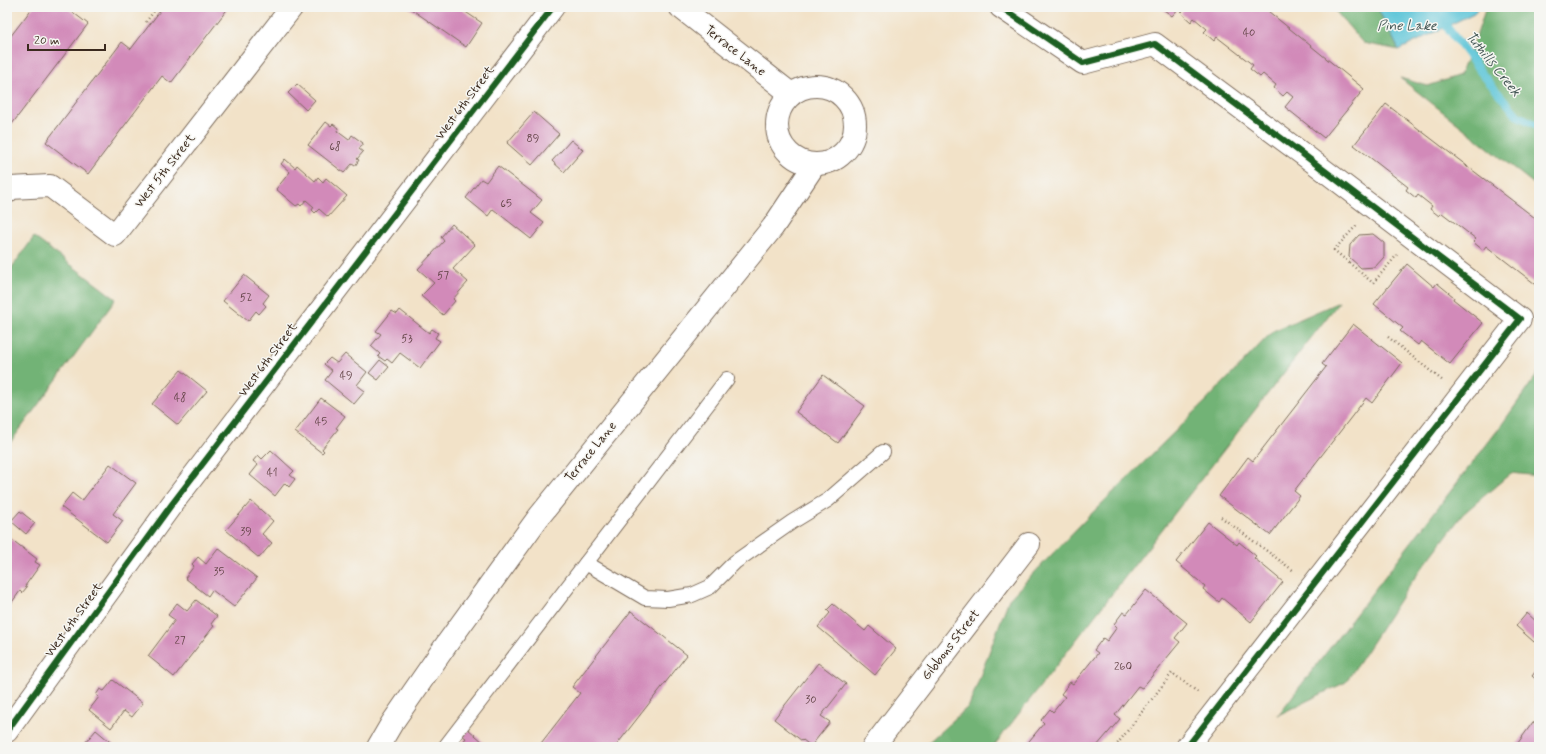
<svg xmlns="http://www.w3.org/2000/svg" width="1546" height="754" viewBox="0 0 1546 754" font-family="Mynerve,sans-serif">
<style>
.forest{fill:#72b376;stroke:#566e4a}
.water{fill:#5cc5d8;stroke:#4c787b}
.lines{fill:none;stroke-linecap:round;stroke-linejoin:round}
.stream{stroke:#5cc5d8;stroke-width:8}
.building{fill:#d28ab9}
.service-casing{stroke:#7b6a5a;stroke-width:16}
.minor-casing{stroke:#7b6a5a;stroke-width:24}
.path{stroke:#7b6a5a;stroke-width:2.5;stroke-dasharray:1 3;stroke-linecap:butt}
.service{stroke:#fff;stroke-width:14}
.minor{stroke:#fff;stroke-width:22}
.cycleway-casing{stroke:#f6f6f2;stroke-width:8}
.cycleway{stroke:#1b5e20;stroke-width:6}
.labels{text-anchor:middle;dominant-baseline:central;stroke-width:3;stroke-linejoin:round;paint-order:stroke}
.number-label{font-size:11px;fill:#614245}
.street-label{font-size:13px;fill:#3b2a1e;stroke:#f6f6f2}
.water-label{font-size:14px;font-style:italic;fill:#455856;stroke:#f6f6f2}
</style>
<rect width="100%" height="100%" fill="#f6f6f2"/>
<filter id="ink" filterUnits="userSpaceOnUse"><feTurbulence type="fractalNoise" baseFrequency=".025" numOctaves="2"/><feDisplacementMap in="SourceGraphic" scale="8" xChannelSelector="R" yChannelSelector="G"/><feConvolveMatrix kernelMatrix="1 2 1 2 8 2 1 2 1" color-interpolation-filters="sRGB"/></filter>
<filter id="wash" filterUnits="userSpaceOnUse"><feTurbulence type="fractalNoise" baseFrequency=".012" numOctaves="4" result="noise"/><feDisplacementMap in="SourceGraphic" scale="16" xChannelSelector="R" yChannelSelector="G"/><feGaussianBlur stdDeviation="0.9" result="paint"/><feColorMatrix in="noise" values="0 0 0 0 0 0 0 0 0 0 0 0 0 0 0 0 0 1.4 0 .05"/><feComposite in="paint" operator="in"/></filter>
<g filter="url(#wash)">
<rect width="100%" height="100%" fill="#f2e2c8"/>
<g class="forest">
<polygon points="1332,7 1377,7 1399,50 1363,43"/>
<polygon points="1486,7 1539,7 1539,188 1400,78 1428,86 1460,75 1476,37"/>
<polygon points="34,237 116,299 7,447 7,274"/>
<polygon points="1339,302 993,747 923,747 969,706 1009,599 1083,522 1207,400 1273,331"/>
<polygon points="1539,372 1539,476 1511,473 1463,514 1410,584 1346,682 1278,715 1500,427"/>
</g>
<polygon class="water" points="1377,7 1477,7 1476,12 1399,50"/>
<g class="lines">
<polyline class="stream" points="1441,7 1447,27 1483,75 1518,116 1539,126"/>
</g>
<g id="blocks">
<g class="building">
<polygon points="33,7 66,7 88,24 12,124 7,120 7,41"/>
<polygon points="163,7 229,7 171,83 162,76 88,174 46,142 122,42 131,49"/>
<polygon points="408,7 458,7 482,23 466,47"/>
<polygon points="1160,7 1263,7 1364,89 1324,138 1285,107 1293,97 1287,92 1283,96 1274,88 1276,85 1263,74 1260,77 1250,69 1253,65 1217,37 1214,41 1204,32 1207,29 1194,18 1191,22 1181,13 1183,11 1180,7 1172,16"/>
<polygon points="297,84 315,100 306,110 288,93"/>
<polygon points="1386,104 1539,221 1539,287 1486,246 1483,250 1473,242 1476,239 1442,213 1439,216 1430,209 1432,206 1418,195 1416,198 1406,190 1408,187 1354,145"/>
<polygon points="534,112 559,134 532,165 507,143"/>
<polygon points="326,122 331,126 333,124 338,128 337,131 349,140 352,135 363,143 359,149 363,152 357,159 359,160 355,166 352,164 344,173 308,145"/>
<polygon points="571,140 583,150 564,172 552,161"/>
<polygon points="285,159 295,168 297,165 315,181 318,177 323,182 326,178 347,196 328,217 319,209 315,213 312,210 314,207 306,200 301,206 299,204 296,206 276,189 290,172 281,164"/>
<polygon points="498,166 542,200 531,213 544,223 531,239 493,209 488,216 466,198 481,179 486,182"/>
<polygon points="452,224 475,245 453,269 468,282 453,299 455,301 443,315 421,296 434,283 418,269 444,241 441,237"/>
<polygon points="1373,234 1384,243 1384,257 1375,267 1361,268 1349,257 1350,245 1359,235"/>
<polygon points="1407,264 1434,287 1437,283 1454,297 1453,299 1483,323 1450,364 1421,341 1418,345 1400,331 1403,328 1374,304"/>
<polygon points="244,275 269,295 263,303 266,306 259,314 256,311 248,321 223,301"/>
<polygon points="400,310 429,333 432,329 438,333 435,338 440,341 420,368 400,353 392,363 387,359 385,361 378,356 380,354 371,346 381,334 376,331 392,311 397,314"/>
<polygon points="1353,324 1402,363 1372,403 1366,398 1294,491 1300,496 1270,535 1219,496 1248,457 1253,461 1326,367 1322,364"/>
<polygon points="345,354 367,372 357,385 365,391 354,404 325,380 332,371 324,364 330,358 337,363"/>
<polygon points="380,360 389,367 378,380 369,373"/>
<polygon points="181,370 207,391 178,425 152,404"/>
<polygon points="823,375 865,406 838,443 796,412"/>
<polygon points="321,398 345,416 336,428 338,429 322,449 324,451 322,453 295,432"/>
<polygon points="271,450 294,471 290,475 295,479 289,487 285,483 275,496 250,475 258,465 253,461 258,455 262,459"/>
<polygon points="110,464 136,483 113,514 123,521 107,542 61,507 72,493 82,501"/>
<polygon points="251,501 273,521 262,534 272,543 259,558 226,530"/>
<polygon points="20,511 35,523 26,534 11,521"/>
<polygon points="1208,522 1237,545 1239,542 1256,556 1254,558 1283,582 1251,622 1222,598 1219,602 1203,589 1205,586 1176,562"/>
<polygon points="11,539 37,559 35,562 40,565 25,586 27,587 22,593 20,591 10,605 7,603 7,545"/>
<polygon points="218,548 257,578 234,607 212,590 208,596 185,578 194,566 192,564 198,557 206,564"/>
<polygon points="1146,590 1187,623 1175,638 1180,642 1142,688 1138,686 1115,715 1120,719 1096,747 1027,747 1025,746 1044,723 1041,720 1050,709 1053,712 1065,697 1061,694 1070,682 1073,684 1098,653 1094,650 1103,638 1107,641 1117,627 1114,624 1123,612 1127,614"/>
<polygon points="196,600 217,616 211,624 214,626 174,677 148,656 175,620 168,615 177,603 187,611"/>
<polygon points="833,604 865,631 869,626 896,649 875,675 818,627 830,613 827,610"/>
<polygon points="631,611 687,655 615,747 538,747 580,693 572,687"/>
<polygon points="1527,613 1539,624 1539,637 1534,642 1516,626"/>
<polygon points="818,663 846,684 821,716 830,722 811,746 803,740 802,741 774,719"/>
<polygon points="1539,667 1539,682 1532,676"/>
<polygon points="113,680 143,703 132,717 124,711 111,728 89,710 99,697 96,695 100,689 104,691"/>
<polygon points="1533,722 1539,726 1539,747 1515,747"/>
<polygon points="468,729 483,742 479,747 459,747 466,738 463,736"/>
<polygon points="96,730 115,746 115,747 88,747 84,744"/>
</g>
</g>
</g>
<g filter="url(#ink)">
<use href="#blocks" fill-opacity="0" stroke="#7b6a5a" stroke-width="1"/>
<g class="lines">
<defs>
<g id="service">
<polyline points="586,563 645,598 668,599 692,595 710,587 735,562 792,522 828,500 883,452"/>
<polyline points="445,747 727,379"/>
</g>
<g id="minor">
<polyline points="680,7 791,94"/>
<polyline points="1001,7 1083,63 1155,44 1304,155 1520,319 1187,747"/>
<circle cx="816" cy="125" r="39"/>
<polyline points="7,192 10,188 50,186 115,235 292,7"/>
<polyline points="7,731 172,504 553,7"/>
<polyline points="378,747 392,723 446,645 538,518 773,227 815,164"/>
<polyline points="873,747 1029,544"/>
</g>
</defs>
<use href="#service" class="service-casing"/>
<use href="#minor" class="minor-casing"/>
<g class="path">
<polyline points="7,11 10,7"/>
<polyline points="146,22 157,7"/>
<polyline points="1356,226 1334,250 1373,283 1397,255"/>
<polyline points="1388,337 1443,381"/>
<polyline points="1221,517 1294,571"/>
<polyline points="1115,747 1172,673 1199,693"/>
</g>
<use href="#service" class="service"/>
<use href="#minor" class="minor"/>
<defs>
<g id="cycleway">
<polyline points="1001,7 1083,63 1155,44 1304,155 1520,319 1187,747"/>
<polyline points="7,731 172,504 553,7"/>
</g>
</defs>
<use href="#cycleway" class="cycleway-casing"/>
<use href="#cycleway" class="cycleway"/>
</g>
</g>
<g class="labels">
<g class="number-label">
<text x="1249" y="33">40</text>
<text x="533" y="139">89</text>
<text x="335" y="147">68</text>
<text x="506" y="204">65</text>
<text x="443" y="276">57</text>
<text x="246" y="298">52</text>
<text x="407" y="339">53</text>
<text x="346" y="376">49</text>
<text x="180" y="398">48</text>
<text x="321" y="422">45</text>
<text x="272" y="473">41</text>
<text x="246" y="532">39</text>
<text x="219" y="572">35</text>
<text x="180" y="641">27</text>
<text x="1123" y="667">260</text>
<text x="811" y="700">30</text>
</g>
<g class="street-label">
<text transform="translate(735 51) rotate(38)">Terrace Lane</text>
<text transform="translate(465 103) rotate(-53)">West 6th Street</text>
<text transform="translate(165 171) rotate(-52)">West 5th Street</text>
<text transform="translate(268 360) rotate(-53)">West 6th Street</text>
<text transform="translate(591 452) rotate(-51)">Terrace Lane</text>
<text transform="translate(74 620) rotate(-54)">West 6th Street</text>
<text transform="translate(951 645) rotate(-52)">Gibbons Street</text>
</g>
<g class="water-label">
<text x="1407" y="26">Pine Lake</text>
<text transform="translate(1493 64) rotate(51)">Tuthills Creek</text>
</g>
</g>
<rect width="1546" height="754" fill="none" stroke="#f6f6f2" stroke-width="24"/>
<path d="M28 44v6h77v-6" fill="none" stroke="#3b2a1e" stroke-width="2"/>
<text x="34" y="44" font-size="12" fill="#3b2a1e" stroke="#f6f6f2" stroke-width="3" paint-order="stroke">20 m</text>
</svg>
